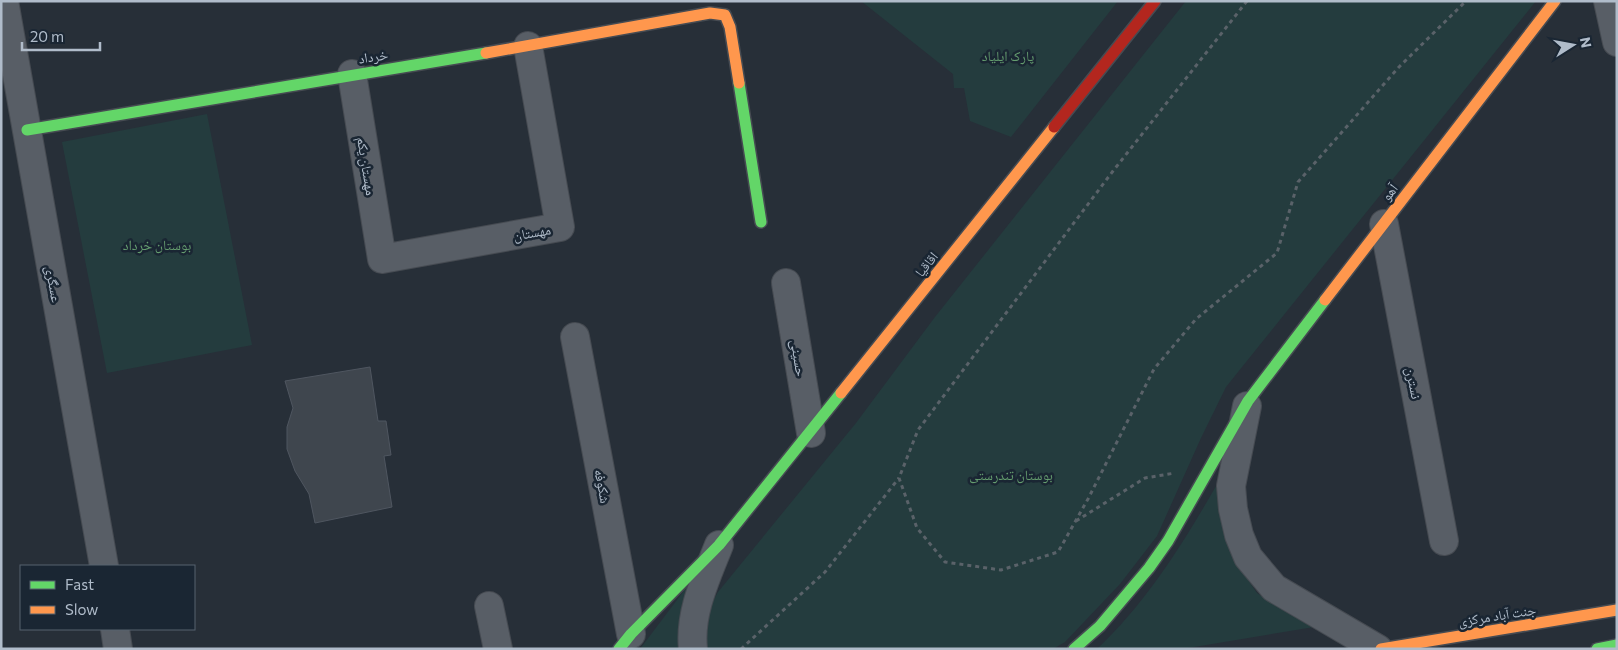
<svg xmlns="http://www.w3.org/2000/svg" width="1618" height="650" viewBox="0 0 1618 650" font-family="Commissioner,'Noto Naskh Arabic',sans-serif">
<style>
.green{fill:#243c3e}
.building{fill:#3f464e;stroke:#4f5660}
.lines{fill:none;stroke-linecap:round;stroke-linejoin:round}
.street-casing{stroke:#464b52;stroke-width:30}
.fast-casing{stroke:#464b52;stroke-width:14}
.slow-casing{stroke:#464b52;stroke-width:14}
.jam-casing{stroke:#464b52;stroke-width:14}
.path{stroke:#5a6269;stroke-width:3;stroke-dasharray:4 4;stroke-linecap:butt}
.street{stroke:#585e66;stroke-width:28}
.fast{stroke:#63d668;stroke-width:11}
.slow{stroke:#ff974d;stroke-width:11}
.jam{stroke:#b3261e;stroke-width:11}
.labels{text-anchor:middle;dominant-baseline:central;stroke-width:5;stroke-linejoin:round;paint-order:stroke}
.park-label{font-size:14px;fill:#659d6f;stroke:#1a2633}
.street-label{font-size:14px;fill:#b0bcca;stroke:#1a2633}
</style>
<rect width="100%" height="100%" fill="#272f38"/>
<g class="green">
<polygon points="861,1 1118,1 1011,137 970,121 964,88 954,88 953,74"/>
<polygon points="1186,1 1536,1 1226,387 1201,438 1157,536 1120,584 1065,642 1053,649 707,649 706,639 709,608 718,592 856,423 935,317"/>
<polygon points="207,114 252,345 107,373 62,142"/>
<path d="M1223 474 1234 557 1246 577 1257 593 1273 604 1314 627 1182 649H1097C1150 599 1187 537 1223 474Z"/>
<polygon points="689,584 680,649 640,649"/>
</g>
<polygon class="building" points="370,367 378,421 386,421 391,455 384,456 392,507 315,523 309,494 295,471 287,449 287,427 293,408 285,381"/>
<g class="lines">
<defs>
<g id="street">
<polyline points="4,1 104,566"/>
<polyline points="1608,1 1617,42"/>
<polyline points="352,74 382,259 560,227 528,46"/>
<polyline points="1384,224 1444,541"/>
<polyline points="786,283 811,433"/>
<polyline points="575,337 631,634"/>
<polyline points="1247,406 1231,486 1233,509 1239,535 1248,557 1274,588 1378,649"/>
<polyline points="489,606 498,649"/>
<polyline points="115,629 118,649"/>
<path d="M693 649C689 613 706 578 719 545"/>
</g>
<g id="fast">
<polyline points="739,83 761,222"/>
<polyline points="27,130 486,53"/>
<polyline points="619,649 631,634 719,545 841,393"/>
<polyline points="1074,649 1100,626 1149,568 1168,541 1248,401 1325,300"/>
<polyline points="1597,649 1617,645"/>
</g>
<g id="slow">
<polyline points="486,53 710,13 725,15 730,27 739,83"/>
<polyline points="1325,300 1555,1"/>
<polyline points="841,393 1054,127"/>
<polyline points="1381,649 1617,610"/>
</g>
<polyline id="jam" points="1054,127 1155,1"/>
</defs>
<use href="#street" class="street-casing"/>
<use href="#fast" class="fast-casing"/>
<use href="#slow" class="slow-casing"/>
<use href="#jam" class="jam-casing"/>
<g class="path">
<polyline points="1247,1 1113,171 918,430 899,478 917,528 945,562 1001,570 1058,552 1088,499 1154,369 1196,319 1277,253 1298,182 1399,67 1466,1"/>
<polyline points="1076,521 1145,478 1175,473"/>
<polyline points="741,649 825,572 899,478"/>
</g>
<use href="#street" class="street"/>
<use href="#fast" class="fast"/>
<use href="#slow" class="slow"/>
<use href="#jam" class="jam"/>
</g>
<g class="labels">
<g class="park-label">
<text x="1008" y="55">پارک ایلیاد</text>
<text x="157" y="244">بوستان خرداد</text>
<text x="1011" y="474">بوستان تندرستی</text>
</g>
<g class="street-label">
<text transform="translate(373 56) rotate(-9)">خرداد</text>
<text transform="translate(367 166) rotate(81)">مهستان یکم</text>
<text transform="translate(1389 192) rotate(-52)">آهو</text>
<text transform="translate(532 232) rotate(-10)">مهستان</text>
<text transform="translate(926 264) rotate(-51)">اقاقیا</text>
<text transform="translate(54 284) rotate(80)">عسگری</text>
<text transform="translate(799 358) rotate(81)">حسینی</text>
<text transform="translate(1414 383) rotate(79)">نسترن</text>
<text transform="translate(603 486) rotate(79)">شکوفه</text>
<text transform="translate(1497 615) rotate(-9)">جنت آباد مرکزی</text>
</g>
</g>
<rect width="1618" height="650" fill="none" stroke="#b0bcca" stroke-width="5"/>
<rect x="20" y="565" width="175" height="65" fill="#1a2633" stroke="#56626f"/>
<rect x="30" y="581" width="25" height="8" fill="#63d668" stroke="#56626f"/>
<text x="65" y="590" font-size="15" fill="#b0bcca">Fast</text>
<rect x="30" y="606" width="25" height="8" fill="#ff974d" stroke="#56626f"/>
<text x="65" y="615" font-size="15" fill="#b0bcca">Slow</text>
<g transform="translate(1573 45) rotate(79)" stroke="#1a2633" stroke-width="4" paint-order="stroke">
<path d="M0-4L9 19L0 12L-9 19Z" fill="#b0bcca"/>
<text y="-8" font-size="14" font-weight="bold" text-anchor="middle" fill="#b0bcca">N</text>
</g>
<path d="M22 42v8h78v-8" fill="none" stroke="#b0bcca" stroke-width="2.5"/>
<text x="30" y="42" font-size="15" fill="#b0bcca" stroke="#1a2633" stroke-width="4" paint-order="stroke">20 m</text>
</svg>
